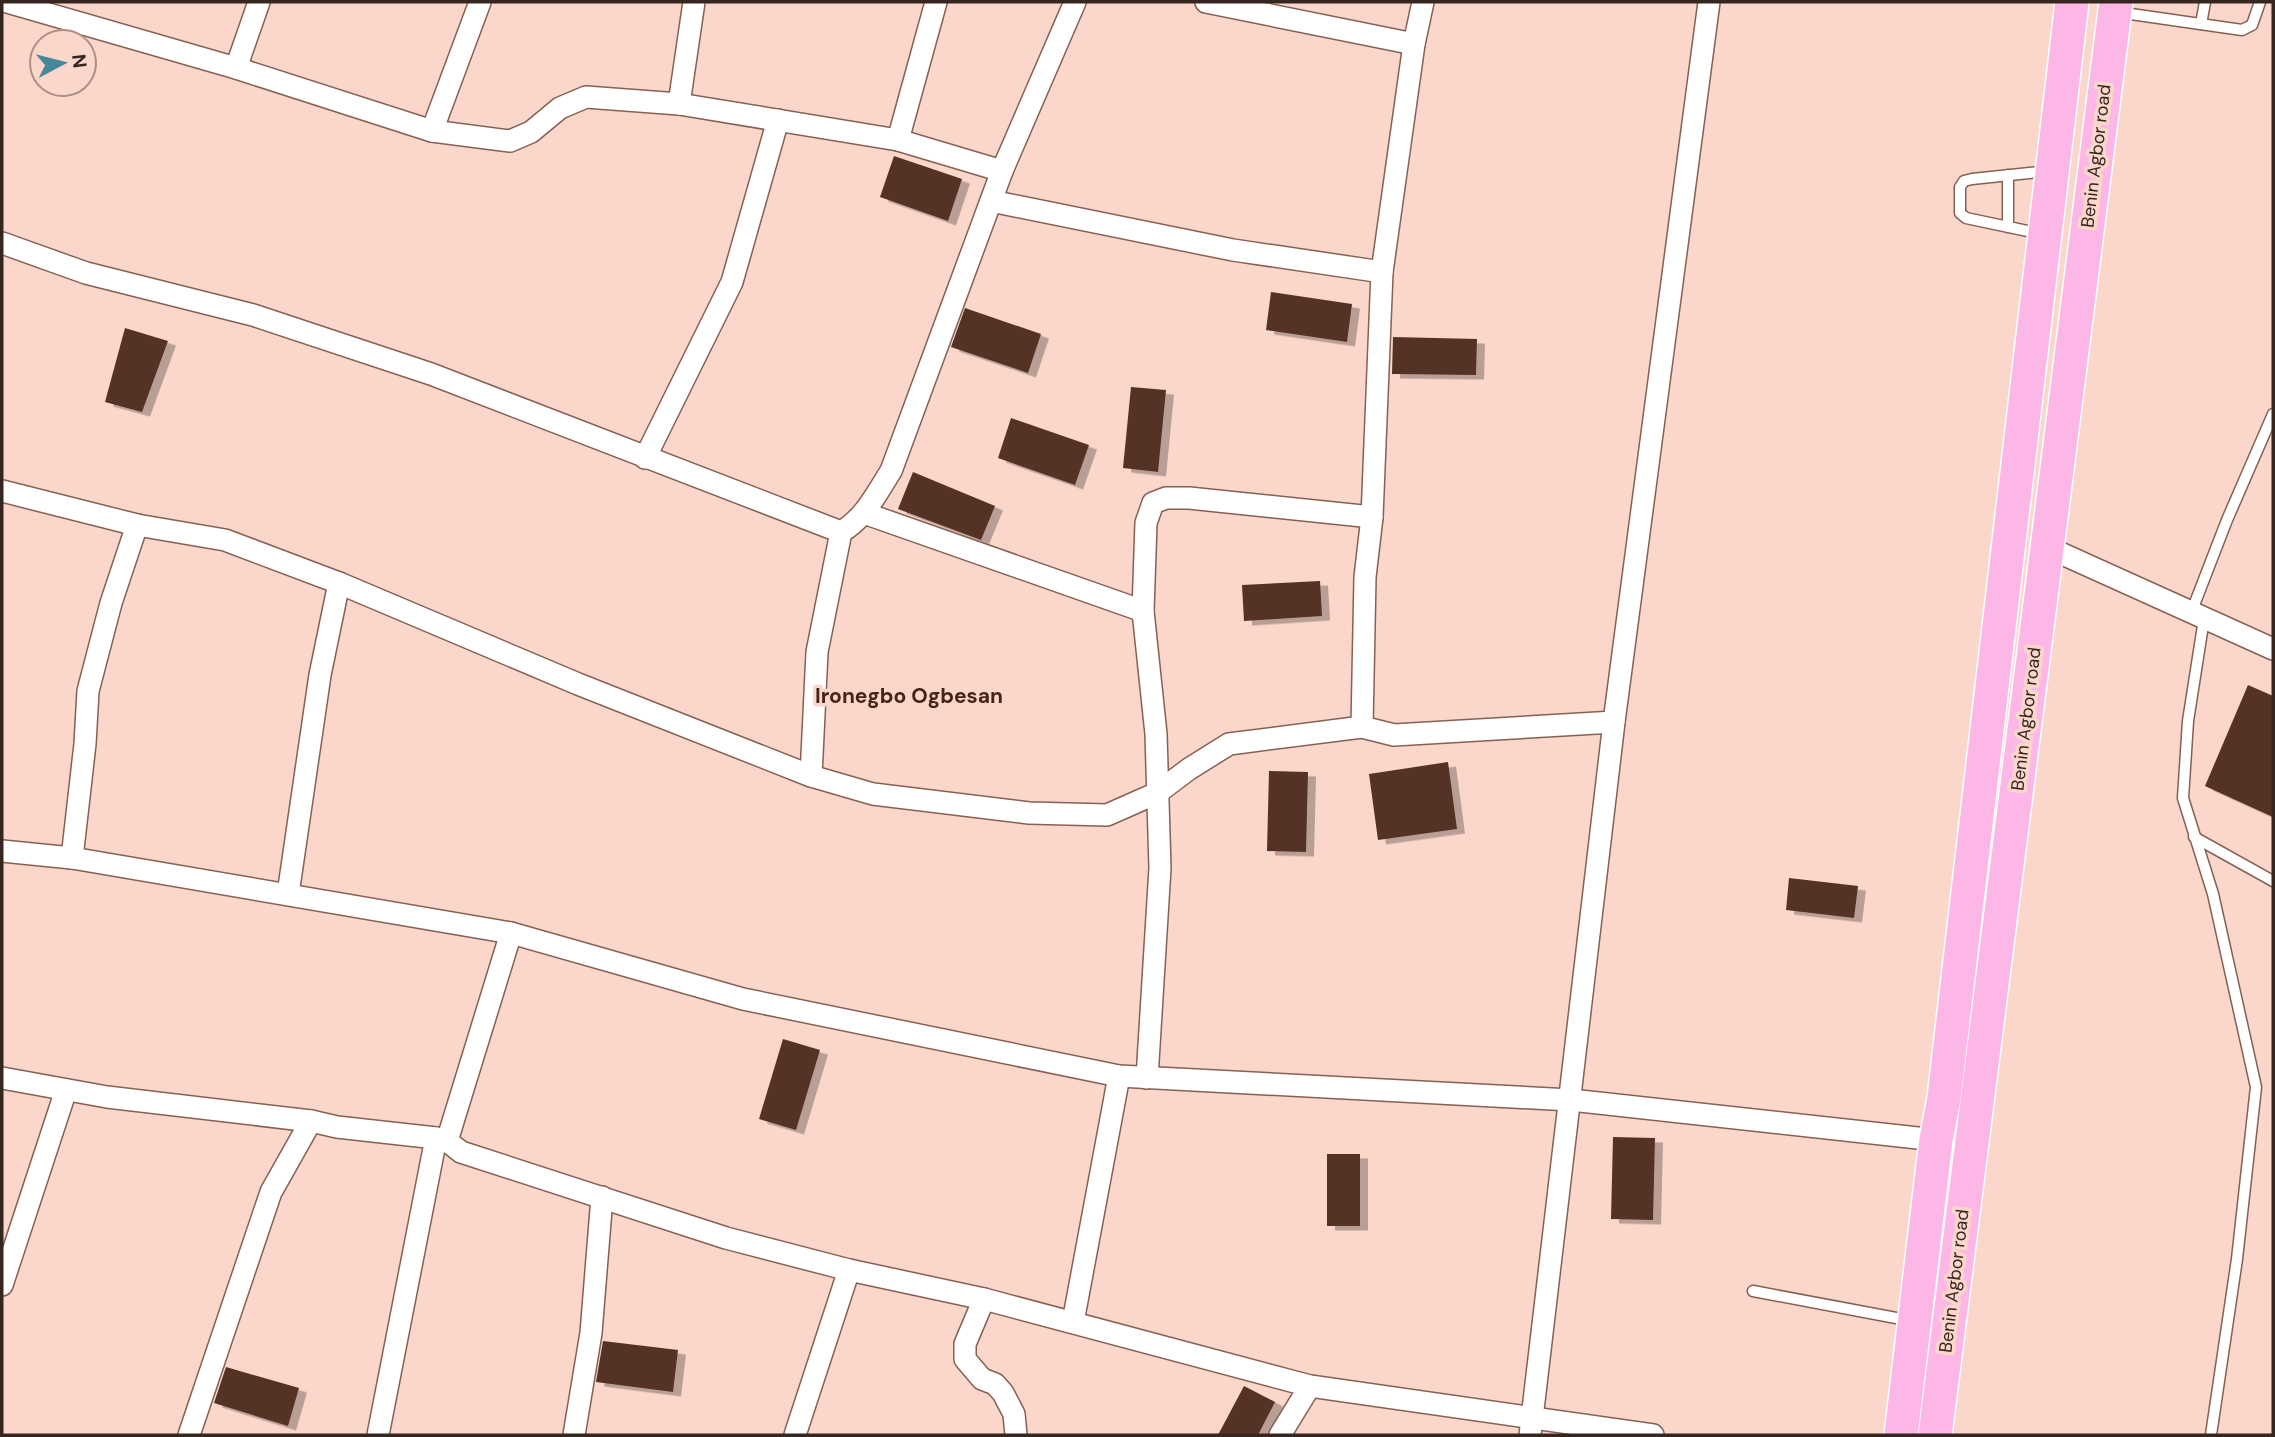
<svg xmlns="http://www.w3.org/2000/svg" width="2275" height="1437" viewBox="0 0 2275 1437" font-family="'DM Sans',sans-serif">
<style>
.building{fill:#543126;filter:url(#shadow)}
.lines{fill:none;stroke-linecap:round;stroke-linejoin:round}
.service-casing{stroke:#866053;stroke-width:13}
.minor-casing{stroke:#866053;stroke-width:24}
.trunk-casing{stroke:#fff;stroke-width:36}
.service{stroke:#fff;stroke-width:10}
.minor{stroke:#fff;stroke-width:21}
.trunk{stroke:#fcb7e6;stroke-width:33}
.labels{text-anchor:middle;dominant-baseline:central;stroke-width:7;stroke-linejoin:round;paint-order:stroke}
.street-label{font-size:18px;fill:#362620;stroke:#fbd7cb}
.quarter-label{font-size:21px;font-weight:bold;fill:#452418;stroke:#fbd7cb}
</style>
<defs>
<filter id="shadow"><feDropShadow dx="8" dy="4.5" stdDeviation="0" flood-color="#0004"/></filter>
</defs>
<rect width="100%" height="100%" fill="#fbd7cb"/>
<g class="building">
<polygon points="894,156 962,179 948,221 880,197"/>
<polygon points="1271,292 1352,304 1347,342 1266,330"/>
<polygon points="965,308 1041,334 1028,373 951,347"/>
<polygon points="125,328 168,341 142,412 105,402"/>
<polygon points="1393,337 1477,339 1476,375 1392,374"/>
<polygon points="1131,387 1166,390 1158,472 1123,468"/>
<polygon points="1011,418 1089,445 1075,485 998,458"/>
<polygon points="913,472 995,506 981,540 898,509"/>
<polygon points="1320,581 1322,616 1244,621 1242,585"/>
<polygon points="2248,685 2273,696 2273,817 2205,786"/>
<polygon points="1448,762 1457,829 1378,840 1369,774"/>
<polygon points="1269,771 1308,772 1306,852 1267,851"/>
<polygon points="1789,878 1858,886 1854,918 1786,910"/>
<polygon points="783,1039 820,1050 796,1130 759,1119"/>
<polygon points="1613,1137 1655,1138 1653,1220 1611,1219"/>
<rect x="1327" y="1154" width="33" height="72"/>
<polygon points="603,1341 678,1350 673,1392 596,1382"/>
<polygon points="226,1367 299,1388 288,1426 214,1403"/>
<polygon points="1244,1386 1275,1402 1258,1435 1218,1435"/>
</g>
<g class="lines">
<defs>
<g id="service">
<polyline points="2117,12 2242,30 2252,25 2260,2"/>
<polyline points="2201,24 2205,2"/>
<polyline points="2008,227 2008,175"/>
<polyline points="2042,234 1966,218 1960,213 1960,187 1964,181 1972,179 2049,171"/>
<polyline points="2191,613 2227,520 2273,414"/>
<polyline points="2204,619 2188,721 2183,798 2213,894 2256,1087 2237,1259 2211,1435"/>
<polyline points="2194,837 2273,881"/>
<polyline points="1753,1291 1912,1321"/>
</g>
<g id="minor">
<polyline points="7,2 236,68 432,131 510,141 531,132 560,108 586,97 679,104 898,140 1002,171"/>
<polyline points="1206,2 1414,44"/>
<polyline points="236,68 259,2"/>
<polyline points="679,104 694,2"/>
<polyline points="432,131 480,2"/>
<polyline points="898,140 936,2"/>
<polyline points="991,201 1233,250 1382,272"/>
<polyline points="2,243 86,273 253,315 431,374 841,532"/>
<polyline points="645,458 732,282 778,120"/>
<polyline points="2,491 137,525 225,540 339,583 578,684 811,776 873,794 1029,813 1107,815 1157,793 1189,769 1229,744 1362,727 1394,735 1614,722"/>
<polyline points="864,513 1143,611"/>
<polyline points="2047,547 2273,649"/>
<polyline points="1362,727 1365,577 1372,517 1382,272 1414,44 1423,2"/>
<path d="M811 776 817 652 841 532C865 518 876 494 891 471L1002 171 1075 2"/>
<polyline points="2,851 72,858 511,933 743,999 1119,1076 1571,1100 1936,1140"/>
<polyline points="72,858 85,744 88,691 111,603 137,525"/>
<polyline points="288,894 320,675 339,583"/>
<polyline points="2,1078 107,1097 311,1121 337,1127 436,1138 447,1141 461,1152 726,1238 849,1270 984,1299 1310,1386 1653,1435"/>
<polyline points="1147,1078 1160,868 1156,734 1143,611 1146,523 1153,503 1166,498 1189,498 1372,517"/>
<polyline points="447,1141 511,933"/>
<polyline points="2,1285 66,1090"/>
<polyline points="984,1299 965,1344 965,1359 982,1379 995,1384 1003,1393 1014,1414 1016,1435"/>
<polyline points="1073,1322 1119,1076"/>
<polyline points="189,1435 271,1192 311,1121"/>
<polyline points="378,1435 436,1138"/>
<polyline points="574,1435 591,1333 602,1197"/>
<polyline points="795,1435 849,1270"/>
<polyline points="1280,1435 1310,1386"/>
<polyline points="1530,1435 1614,722 1709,2"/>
</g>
<g id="trunk">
<polyline points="1901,1435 1936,1140 1944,1098 2072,2"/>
<polyline points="1935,1435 2116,2"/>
</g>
</defs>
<use href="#service" class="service-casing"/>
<use href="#minor" class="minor-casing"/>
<use href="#trunk" class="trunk-casing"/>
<use href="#service" class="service"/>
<use href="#minor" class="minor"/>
<use href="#trunk" class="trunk"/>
</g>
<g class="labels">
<g class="street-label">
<text transform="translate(2096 156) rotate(-83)">Benin Agbor road</text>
<text transform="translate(2026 719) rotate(-83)">Benin Agbor road</text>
<text transform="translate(1954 1281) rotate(-83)">Benin Agbor road</text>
</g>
<g class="quarter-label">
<text x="909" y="696">Ironegbo Ogbesan</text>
</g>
</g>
<rect width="2275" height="1437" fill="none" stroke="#362620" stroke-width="7"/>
<g transform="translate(63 63) rotate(83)"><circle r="33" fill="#fbd7cb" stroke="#ac9087" stroke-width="2"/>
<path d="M0-5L12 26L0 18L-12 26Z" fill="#47879a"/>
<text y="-10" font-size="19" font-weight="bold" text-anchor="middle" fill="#362620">N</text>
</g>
</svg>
